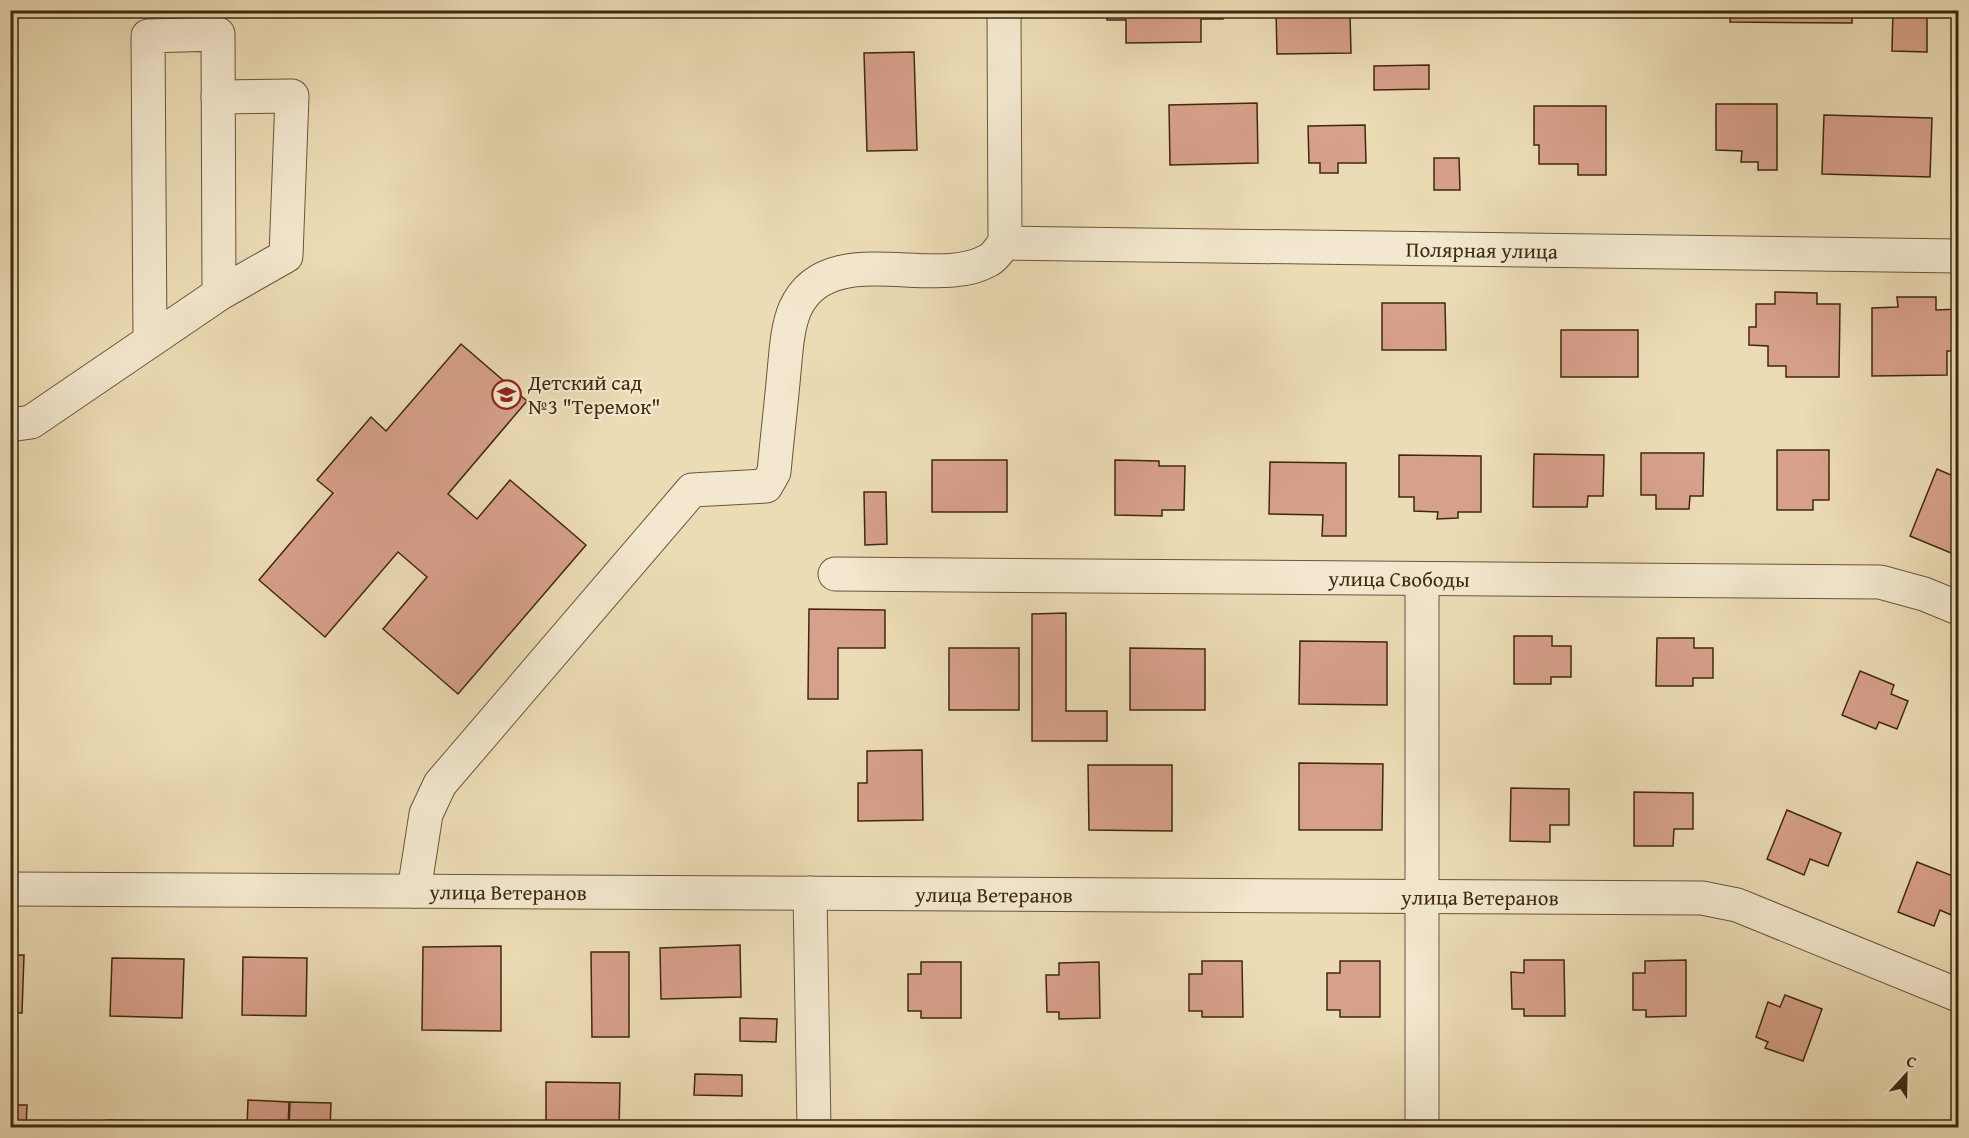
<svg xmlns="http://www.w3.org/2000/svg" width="1969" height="1138" viewBox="0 0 1969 1138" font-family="'Gentium Book Plus',serif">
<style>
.building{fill:#d7a08a;stroke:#3f290f;stroke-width:1.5}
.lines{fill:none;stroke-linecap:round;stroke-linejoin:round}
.minor-casing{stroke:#6a5638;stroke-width:35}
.minor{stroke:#f3e8cf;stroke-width:33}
.labels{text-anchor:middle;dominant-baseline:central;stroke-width:4.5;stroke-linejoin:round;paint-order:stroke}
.street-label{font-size:21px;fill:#3f290f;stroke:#f3e8cf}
.poi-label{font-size:21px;fill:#3f290f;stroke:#f3e8cf;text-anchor:start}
</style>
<rect width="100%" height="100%" fill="#ecdcb5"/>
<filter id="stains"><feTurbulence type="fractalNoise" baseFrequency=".00333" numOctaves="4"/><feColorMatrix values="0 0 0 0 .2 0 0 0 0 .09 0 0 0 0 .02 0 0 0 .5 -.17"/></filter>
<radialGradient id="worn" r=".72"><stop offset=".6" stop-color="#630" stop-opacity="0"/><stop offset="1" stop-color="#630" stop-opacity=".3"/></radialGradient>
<g class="building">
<polygon points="1107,10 1223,10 1223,19 1201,19 1201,42 1126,43 1126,20 1107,20"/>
<polygon points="1276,10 1313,10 1313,16 1350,15 1351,53 1277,54"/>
<polygon points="1731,10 1852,10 1852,23 1730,22"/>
<polygon points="1893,10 1927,10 1927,52 1892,51"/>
<polygon points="914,52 917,150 867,151 864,53"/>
<polygon points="1429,65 1429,89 1374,90 1374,66"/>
<polygon points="1257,103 1258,163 1170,165 1169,105"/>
<polygon points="1716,104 1777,104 1777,170 1758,170 1758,162 1741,162 1742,151 1716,150"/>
<polygon points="1534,106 1606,106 1606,175 1578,175 1578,164 1539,164 1539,145 1534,145"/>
<polygon points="1824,115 1932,118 1930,177 1822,174"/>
<polygon points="1365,125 1366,163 1338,163 1338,173 1320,173 1320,163 1309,163 1308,126"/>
<polygon points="1434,158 1459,158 1460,190 1434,190"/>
<polygon points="1775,292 1817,293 1817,304 1840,304 1839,377 1786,377 1786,366 1768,366 1768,346 1749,345 1749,327 1756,327 1756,304 1775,304"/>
<polygon points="1897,297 1936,297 1936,310 1958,309 1958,351 1947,351 1947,375 1872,376 1872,308 1898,307"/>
<polygon points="1382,303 1445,303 1446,350 1382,350"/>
<rect x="1561" y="330" width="77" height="47"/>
<polygon points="461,344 527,401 448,494 477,519 510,480 586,545 458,694 383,629 427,577 398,552 325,637 259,580 333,493 317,480 371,417 386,431"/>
<polygon points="1777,450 1829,450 1829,500 1813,500 1813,510 1777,510"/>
<polygon points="1641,453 1704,453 1703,496 1690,496 1689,509 1656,509 1656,495 1641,495"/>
<polygon points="1534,454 1604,455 1603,496 1588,496 1587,507 1533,507"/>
<polygon points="1399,455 1481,456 1481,512 1458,512 1458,518 1437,519 1438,512 1414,511 1414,497 1399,497"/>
<rect x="932" y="460" width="75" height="52"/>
<polygon points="1115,460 1159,461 1159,466 1185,466 1184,510 1162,510 1162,516 1115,515"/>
<polygon points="1270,462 1346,463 1346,536 1322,536 1323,515 1269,514"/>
<polygon points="1937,469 1958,478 1958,534 1951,553 1910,536"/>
<polygon points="864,492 886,492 887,544 865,545"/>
<polygon points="809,609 885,610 885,648 838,648 838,699 808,699"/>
<polygon points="1066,613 1066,711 1107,711 1107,741 1032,741 1032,614"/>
<polygon points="1514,636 1552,636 1552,646 1571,646 1571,677 1551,677 1551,684 1514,684"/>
<polygon points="1657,638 1694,638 1694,648 1713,648 1713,678 1693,678 1693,686 1656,686"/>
<polygon points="1300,641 1387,642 1387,705 1299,704"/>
<rect x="949" y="648" width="70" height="62"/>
<polygon points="1130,648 1205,649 1205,710 1130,710"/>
<polygon points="1860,671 1894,685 1891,694 1908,701 1897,729 1879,722 1876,729 1842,715"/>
<polygon points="922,750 923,820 858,821 858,783 867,783 867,751"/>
<polygon points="1299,763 1383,764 1382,830 1299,830"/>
<polygon points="1088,765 1172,765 1172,831 1089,830"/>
<polygon points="1511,788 1569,789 1569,825 1550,825 1550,842 1510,841"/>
<polygon points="1634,792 1693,793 1693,829 1674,829 1673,846 1634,846"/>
<polygon points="1787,810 1841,833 1828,866 1810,859 1804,875 1767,859"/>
<polygon points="1917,862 1958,878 1958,918 1940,910 1934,926 1898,912"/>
<polygon points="740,945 741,997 661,999 660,948"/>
<polygon points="501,946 501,1031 422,1030 423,947"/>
<polygon points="591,952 629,952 629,1037 592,1037"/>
<polygon points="10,955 24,955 22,1013 10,1013"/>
<polygon points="243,957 307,958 306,1016 242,1015"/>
<polygon points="112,958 184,959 182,1018 110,1016"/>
<polygon points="1524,960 1564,960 1565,1016 1524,1016 1524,1009 1512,1009 1511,972 1524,973"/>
<polygon points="1686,960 1686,1016 1646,1017 1646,1010 1633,1010 1633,973 1645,973 1645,961"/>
<polygon points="1202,961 1242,961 1243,1017 1202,1017 1202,1011 1189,1011 1189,974 1202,974"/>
<polygon points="1340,961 1380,961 1380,1017 1340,1017 1340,1010 1327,1010 1327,973 1340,973"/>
<polygon points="921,962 961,962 961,1018 921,1018 921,1011 908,1011 908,974 921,974"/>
<polygon points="1099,962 1100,1018 1059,1019 1059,1012 1047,1012 1046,975 1059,975 1059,963"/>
<polygon points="1785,995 1822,1009 1803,1061 1765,1048 1768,1042 1756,1037 1768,1002 1780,1007"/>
<polygon points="740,1018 777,1019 776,1042 740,1041"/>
<polygon points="695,1074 742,1075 742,1096 694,1095"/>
<polygon points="546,1082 620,1083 619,1128 546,1128"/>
<polygon points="248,1100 289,1102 288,1128 247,1128"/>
<polygon points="290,1102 331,1103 330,1128 289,1128"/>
<polygon points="10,1105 27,1105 26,1128 10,1128"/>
<polygon points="106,1120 178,1121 178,1128 106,1128"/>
<polygon points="901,1124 950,1125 950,1128 901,1128"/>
<polygon points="1043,1125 1092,1126 1092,1128 1043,1128"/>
<rect x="1334" y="1125" width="49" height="3"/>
<polygon points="1765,1125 1814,1125 1813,1128 1765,1128"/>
<rect x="1192" y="1126" width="49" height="2"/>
<polygon points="1626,1126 1675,1127 1675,1128 1626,1128"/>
</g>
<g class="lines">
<defs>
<g id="minor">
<polyline points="218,97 292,96 286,256 219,294"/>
<path id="s1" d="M1005 243 1958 256"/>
<polyline points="10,425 31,422 219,294 218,34 148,36 150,340"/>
<path id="s2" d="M835 574 1880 582 1924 594 1958 608"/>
<polyline points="1422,579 1422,1128"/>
<path id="s3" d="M10 889 1702 898 1737 905 1958 995"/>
<path d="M414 891 426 814 440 784 692 490 766 486 774 472C777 439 781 406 784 372 786 352 787 328 795 309 828 236 935 292 989 260 995 257 1000 248 1005 243L1004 10"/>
<polyline points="810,893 814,1128"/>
</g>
</defs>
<use href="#minor" class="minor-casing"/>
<use href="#minor" class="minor"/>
</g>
<defs>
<symbol id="school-ring" viewBox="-11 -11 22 22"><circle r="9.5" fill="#f3e8cf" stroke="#8f2418" stroke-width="1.5"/><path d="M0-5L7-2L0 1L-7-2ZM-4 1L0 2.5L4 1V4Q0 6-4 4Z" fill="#8f2418"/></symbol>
</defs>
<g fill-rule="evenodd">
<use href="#school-ring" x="490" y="378" width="33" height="33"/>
</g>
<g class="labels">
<g class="street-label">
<text stroke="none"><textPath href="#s1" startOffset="477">Полярная улица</textPath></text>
<text stroke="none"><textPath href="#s2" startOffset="564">улица Свободы</textPath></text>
<text stroke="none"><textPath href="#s3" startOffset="498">улица Ветеранов</textPath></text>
<text stroke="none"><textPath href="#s3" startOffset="984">улица Ветеранов</textPath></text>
<text stroke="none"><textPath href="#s3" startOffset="1470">улица Ветеранов</textPath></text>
</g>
<g class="poi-label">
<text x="528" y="382">Детский сад<tspan x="528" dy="24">№3 "Теремок"</tspan></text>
</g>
</g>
<rect width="1969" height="1138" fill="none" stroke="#ecdcb5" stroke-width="36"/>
<rect x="12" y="12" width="1945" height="1114" fill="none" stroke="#3f290f" stroke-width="3"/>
<rect x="18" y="18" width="1933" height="1102" fill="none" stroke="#3f290f" stroke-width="1.5"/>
<g transform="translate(1906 1075) rotate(22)" stroke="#f3e8cf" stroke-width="4.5" paint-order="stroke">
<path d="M0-4.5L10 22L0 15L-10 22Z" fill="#3f290f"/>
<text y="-9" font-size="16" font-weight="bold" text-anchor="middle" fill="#3f290f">С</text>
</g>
<rect width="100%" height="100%" filter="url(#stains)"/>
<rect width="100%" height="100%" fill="url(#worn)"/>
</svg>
